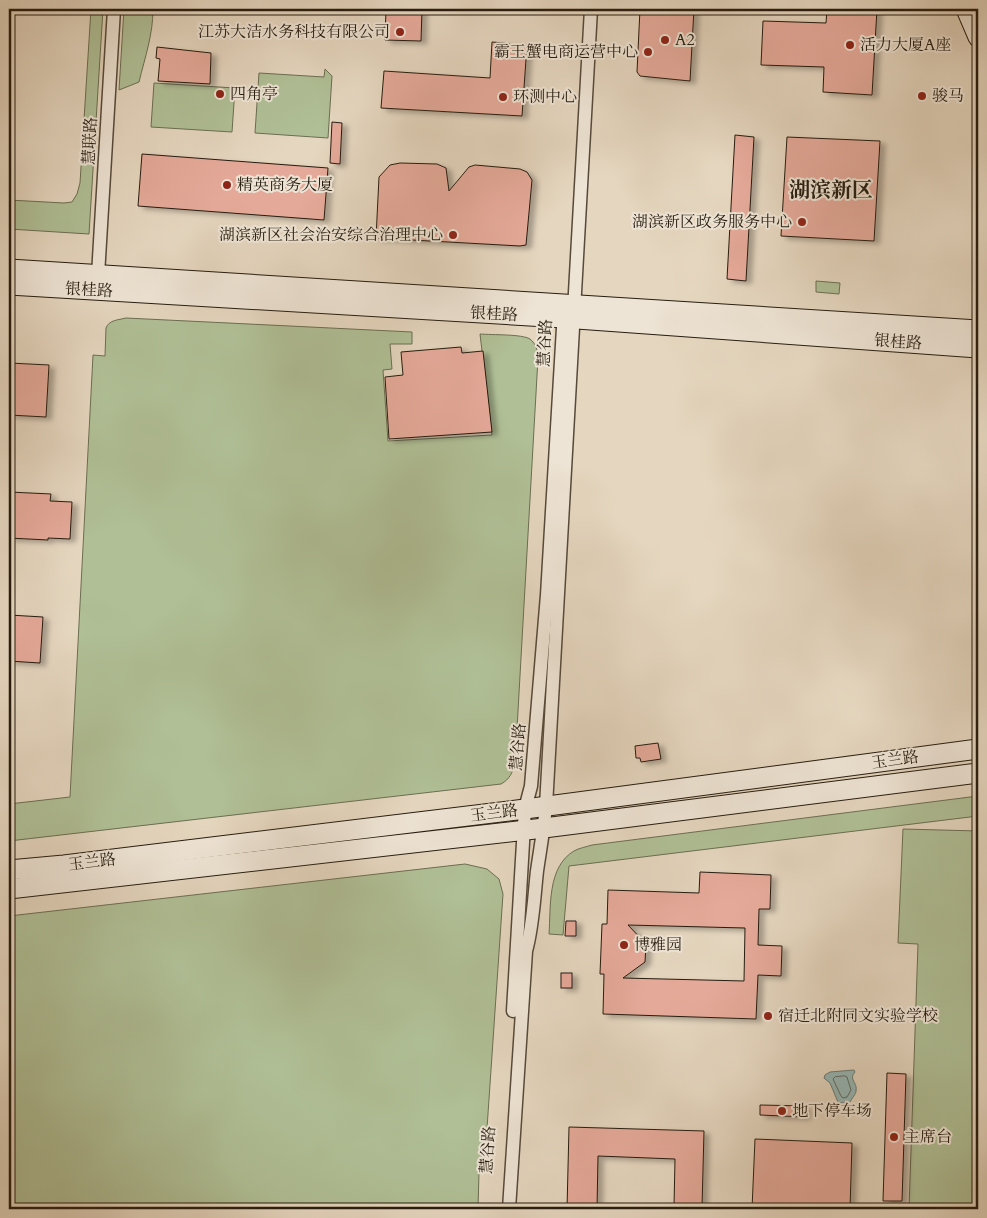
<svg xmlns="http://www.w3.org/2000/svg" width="987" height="1218" viewBox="0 0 987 1218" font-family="Cardo,'Noto Serif SC',serif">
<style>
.green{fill:#b0bf96;stroke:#6b6e52}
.water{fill:#96b8b7;stroke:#697a74}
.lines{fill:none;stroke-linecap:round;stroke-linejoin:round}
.shore{stroke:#5e6a63;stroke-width:1}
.building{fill:#e5a999;stroke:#261c0f;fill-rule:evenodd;filter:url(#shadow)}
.street-casing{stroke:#564a3b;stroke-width:15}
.secondary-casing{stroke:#261c0f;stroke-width:21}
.street{stroke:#eee4d5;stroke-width:12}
.secondary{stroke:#eee4d5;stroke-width:19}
.poi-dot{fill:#8f2418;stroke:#eee4d5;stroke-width:2}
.labels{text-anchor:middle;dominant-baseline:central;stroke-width:4;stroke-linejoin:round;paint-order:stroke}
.poi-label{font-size:16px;fill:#261c0f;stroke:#eee4d5;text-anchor:start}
.street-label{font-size:16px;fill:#261c0f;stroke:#eee4d5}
.district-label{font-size:21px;font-weight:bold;fill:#261c0f;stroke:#eee4d5}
</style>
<defs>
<filter id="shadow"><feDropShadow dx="5.5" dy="3" stdDeviation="2.5" flood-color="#0004"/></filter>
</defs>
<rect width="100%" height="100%" fill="#e5d6bf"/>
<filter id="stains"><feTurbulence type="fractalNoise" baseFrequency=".004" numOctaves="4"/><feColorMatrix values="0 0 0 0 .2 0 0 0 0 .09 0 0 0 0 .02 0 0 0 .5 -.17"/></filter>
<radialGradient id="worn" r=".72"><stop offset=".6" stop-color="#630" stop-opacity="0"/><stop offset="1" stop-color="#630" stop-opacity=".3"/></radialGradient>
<g class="green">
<polygon points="91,9 103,9 89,234 9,229 9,200 64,203 72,202 77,194 80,183"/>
<path d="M124 9H153C153 35 145 57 139 82L119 90Z"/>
<polygon points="736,9 769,9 768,13 736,11"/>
<polygon points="325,69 332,76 328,138 255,133 259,73 324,77"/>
<polygon points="154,83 235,88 232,132 151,127"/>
<polygon points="816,281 840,283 839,294 816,292"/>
<path d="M126 318 412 332V344H390L392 369 383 370 388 441 492 435 480 334C492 335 522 334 530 339 536 344 538 351 538 358L515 764C512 773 510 779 501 784L9 841V804L70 797 93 355 105 356 106 328C109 320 118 320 126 318Z"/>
<path d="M978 796V816L569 866 563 935 549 934C551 907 547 867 574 851 579 848 586 847 592 845Z"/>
<polygon points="903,829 978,831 978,1209 909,1209 918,944 898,943"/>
<polygon points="465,864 487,869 499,879 503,894 486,1143 479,1172 478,1209 9,1209 9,916"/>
</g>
<path class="water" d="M854 1070 855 1072C848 1079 858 1083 856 1091 856 1094 852 1098 850 1102L841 1103 838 1102 830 1083 824 1078 825 1075 830 1072Z"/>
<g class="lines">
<polygon class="shore" points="845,1076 847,1077 851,1090 847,1097 843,1098 841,1096 833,1079 835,1077"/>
</g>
<g class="building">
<polygon points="386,9 422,9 421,41 385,40"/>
<polygon points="640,9 694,9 690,81 640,76 637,72"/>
<polygon points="827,9 877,9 872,95 823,92 824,67 761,65 763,21 826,23"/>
<polygon points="492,42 527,45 522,116 381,108 384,71 490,78"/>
<polygon points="157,47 211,53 210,84 158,81 160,59 156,58"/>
<polygon points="332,122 342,123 340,164 330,163"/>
<polygon points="735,135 754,137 746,281 727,279"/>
<polygon points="787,137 880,141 874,241 781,236"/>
<polygon points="142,154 328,168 324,220 138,206"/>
<polygon points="400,163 437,164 446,168 449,191 469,167 475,165 520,169 527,172 532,180 526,245 520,246 376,238 379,177 390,165"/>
<polygon points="461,347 462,353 483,351 492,432 389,439 385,377 403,375 401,352"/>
<polygon points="9,363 49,365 46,417 9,415"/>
<polygon points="9,492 51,494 50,501 72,502 70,539 48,538 48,540 9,538"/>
<polygon points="9,615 43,617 40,663 9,661"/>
<polygon points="658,743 661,759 641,762 640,758 636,758 635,746"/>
<path d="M700 872 771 875 770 909H759L758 945 782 946 781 976 758 975 756 1019 603 1014 604 974H600L602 924H607L608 890 699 893ZM628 925 745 928 744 981 623 978 645 962 646 944Z"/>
<polygon points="566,921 576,921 576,936 565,936"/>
<rect x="561" y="973" width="11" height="15"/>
<polygon points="887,1073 906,1074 902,1201 883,1201"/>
<polygon points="760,1105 805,1106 805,1117 760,1115"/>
<polygon points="569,1127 704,1131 702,1207 674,1207 675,1159 598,1156 597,1209 567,1209"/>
<polygon points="755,1139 852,1143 850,1209 752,1209"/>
</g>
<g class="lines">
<defs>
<g id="street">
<polyline points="98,275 114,9"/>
<polyline points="513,1011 525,809 531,786 547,595 564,311"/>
<path d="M509 1209 526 951C533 926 534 898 537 871 540 850 544 828 546 806L591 9"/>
</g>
<g id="secondary">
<polyline points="966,9 978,37"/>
<polyline points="9,269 978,330"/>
<polyline points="9,285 563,318 978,348"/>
<polyline points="9,870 64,865 525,809 978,749"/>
<polyline points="9,889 544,828 978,773"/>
</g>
</defs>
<use href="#street" class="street-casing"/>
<use href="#secondary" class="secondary-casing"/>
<use href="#street" class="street"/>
<use href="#secondary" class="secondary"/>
</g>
<g class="poi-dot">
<circle cx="400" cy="32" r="5"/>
<circle cx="665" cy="40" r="5"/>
<circle cx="850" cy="45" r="5"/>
<circle cx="648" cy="52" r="5"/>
<circle cx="220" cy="94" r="5"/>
<circle cx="922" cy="96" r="5"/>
<circle cx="503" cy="97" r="5"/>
<circle cx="227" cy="185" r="5"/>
<circle cx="802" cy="222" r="5"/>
<circle cx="453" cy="235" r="5"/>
<circle cx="624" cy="945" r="5"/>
<circle cx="768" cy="1016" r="5"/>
<circle cx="782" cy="1111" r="5"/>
<circle cx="894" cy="1137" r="5"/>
</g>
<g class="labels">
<g class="poi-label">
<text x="390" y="32" text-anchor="end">江苏大洁水务科技有限公司</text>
<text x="675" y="40">A2</text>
<text x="860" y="45">活力大厦A座</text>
<text x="638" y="52" text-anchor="end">霸王蟹电商运营中心</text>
<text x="230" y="94">四角亭</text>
<text x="932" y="96">骏马</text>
<text x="513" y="97">环测中心</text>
<text x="237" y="185">精英商务大厦</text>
<text x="792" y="222" text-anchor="end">湖滨新区政务服务中心</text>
<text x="443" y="235" text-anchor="end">湖滨新区社会治安综合治理中心</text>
<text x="634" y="945">博雅园</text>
<text x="778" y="1016">宿迁北附同文实验学校</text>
<text x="792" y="1111">地下停车场</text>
<text x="904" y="1137">主席台</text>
</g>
<g class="street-label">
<text transform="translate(90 141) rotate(-87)">慧联路</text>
<text transform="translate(89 290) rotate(3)">银桂路</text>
<text transform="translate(494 314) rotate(3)">银桂路</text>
<text transform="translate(898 342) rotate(4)">银桂路</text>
<text transform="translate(545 343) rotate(-87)">慧谷路</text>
<text transform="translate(518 747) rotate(-85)">慧谷路</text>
<text transform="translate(895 760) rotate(-8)">玉兰路</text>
<text transform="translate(494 813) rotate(-7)">玉兰路</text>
<text transform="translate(92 862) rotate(-7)">玉兰路</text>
<text transform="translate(488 1150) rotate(-86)">慧谷路</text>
</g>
<g class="district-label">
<text x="831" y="190">湖滨新区</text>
</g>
</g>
<rect width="987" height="1218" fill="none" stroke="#e5d6bf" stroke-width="30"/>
<rect x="10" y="10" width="967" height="1198" fill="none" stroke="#261c0f" stroke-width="2.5"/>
<rect x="15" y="15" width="957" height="1188" fill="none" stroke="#261c0f"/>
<rect width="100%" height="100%" filter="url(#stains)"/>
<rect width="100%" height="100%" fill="url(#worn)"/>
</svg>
